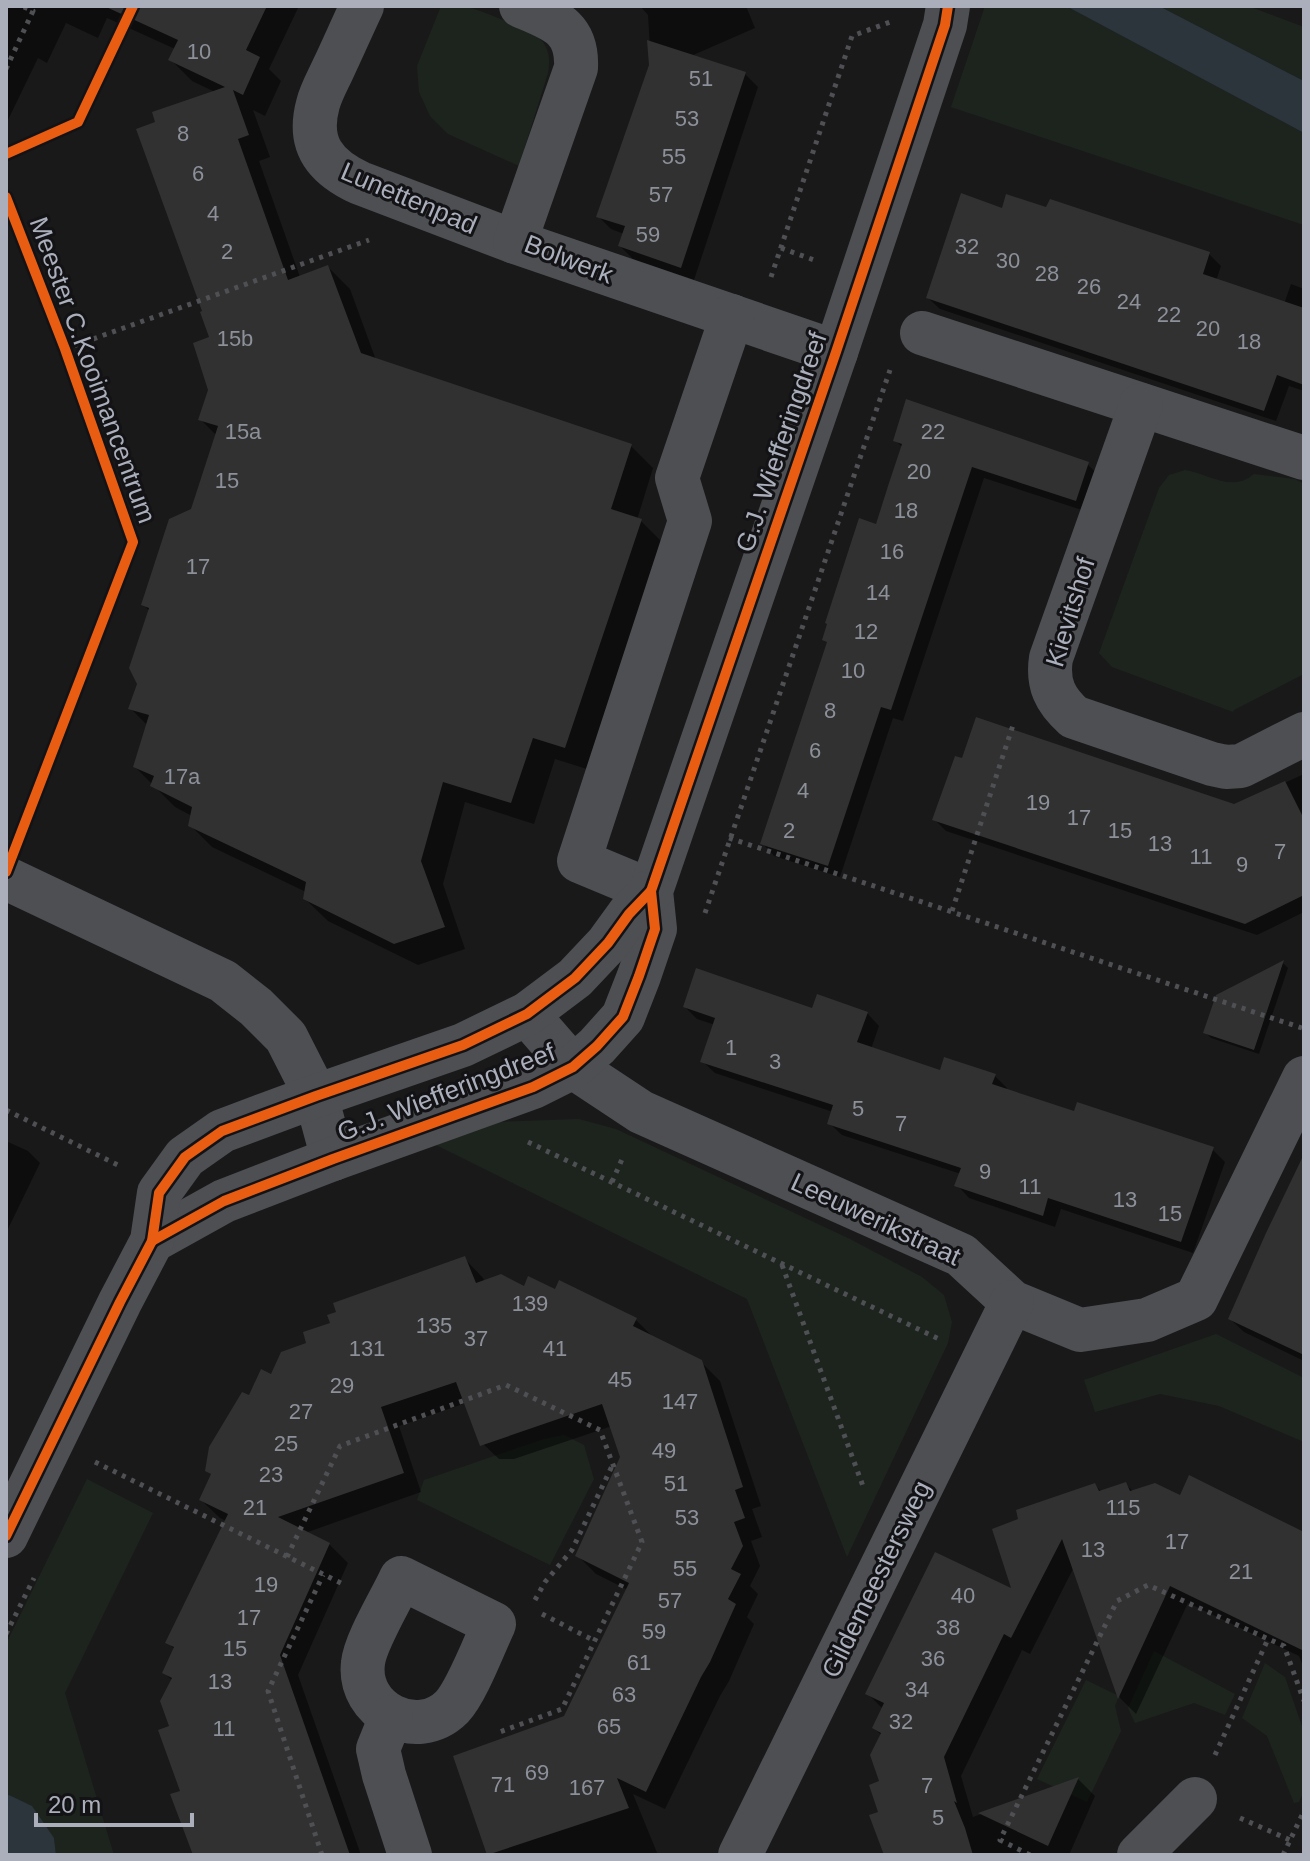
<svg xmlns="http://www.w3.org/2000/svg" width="1310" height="1861" viewBox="0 0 1310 1861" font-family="Arial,sans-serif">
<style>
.green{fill:#1d241e}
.water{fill:#2c343c}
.shadow{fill:#0007}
.building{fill:#313132}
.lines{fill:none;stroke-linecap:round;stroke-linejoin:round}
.path{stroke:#4f5054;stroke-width:5;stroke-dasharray:4 6;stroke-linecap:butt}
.minor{stroke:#4d4f53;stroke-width:44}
.tertiary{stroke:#4d4f53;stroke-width:44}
.cycleway-casing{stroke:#131316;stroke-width:15}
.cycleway{stroke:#e95d12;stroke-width:10}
.labels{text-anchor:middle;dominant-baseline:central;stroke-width:6;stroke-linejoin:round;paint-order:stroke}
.number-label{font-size:22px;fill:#8c9099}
.street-label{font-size:26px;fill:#aaafbb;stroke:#131316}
</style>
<rect width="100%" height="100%" fill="#19191a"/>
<g class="green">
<path d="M441 6C449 6 459 5 467 7 483 11 534 31 543 42 550 52 550 62 548 73L519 166 448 134 430 116 419 92 417 66Z"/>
<polygon points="985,6 1066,6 1304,133 1304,225 951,107"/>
<polygon points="1159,6 1248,6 1304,27 1304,81"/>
<path d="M1185 470C1209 474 1232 493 1254 474L1295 479 1304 484V674L1234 710 1233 712 1112 667 1099 653 1159 488 1169 475Z"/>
<polygon points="579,1119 616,1129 850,1239 922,1277 944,1295 952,1322 948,1343 847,1557 747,1299 434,1144 497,1122"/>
<polygon points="1216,1334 1304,1378 1304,1442 1219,1406 1160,1394 1095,1412 1084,1380"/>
<polygon points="564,1435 584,1445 594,1479 550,1565 417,1500 424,1480 544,1439"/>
<polygon points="87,1479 153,1513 65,1693 114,1855 56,1855 54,1838 10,1795 6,1796 6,1644"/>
<polygon points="1154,1651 1235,1694 1225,1715 1194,1703 1135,1723 1128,1708"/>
<polygon points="1265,1663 1285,1677 1304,1732 1304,1791 1299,1802 1294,1803 1267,1736 1242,1718"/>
<polygon points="1086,1680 1119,1696 1115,1706 1121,1731 1087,1802 1037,1779"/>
</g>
<g class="water">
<polygon points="1066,6 1159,6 1304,81 1304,133"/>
<polygon points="9,1795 32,1806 54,1838 56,1855 6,1855 6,1796"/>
</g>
<g class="shadow">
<polygon points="6,6 299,6 269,69 281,81 265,116 253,110 270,157 259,161 300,277 328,267 350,289 376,360 631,446 653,468 637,520 641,521 663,543 587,769 555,759 534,824 465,802 443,884 465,949 418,965 328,921 305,899 306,892 212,847 190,825 192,816 175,807 135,767 148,726 130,708 139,684 150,612 143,604 193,511 217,436 200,419 210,390 215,92 192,81 170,59 175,49 107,18 98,38 66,23 47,63 38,58 7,122"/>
<polygon points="640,6 746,6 755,28 691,56 745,74 758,87 694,280 633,259 620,246 624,234 611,229 598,216 651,65 648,15"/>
<polygon points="1004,210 1209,254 1221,266 1216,281 1284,304 1291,284 1304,289 1304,391 1289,386 1276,421 940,309 928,298"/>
<polygon points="895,440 1087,464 1100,476 1088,512 984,478 903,721 893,718 840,877 774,856 762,843 877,526 903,448"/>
<polygon points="1304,774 1304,912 1257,935 946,831 935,820 1234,806"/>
<polygon points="1283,963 1288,968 1259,1054 1211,1038 1205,1032 1218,996"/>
<polygon points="685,1007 867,1013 879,1026 871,1049 942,1073 995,1076 1007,1088 1006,1090 1075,1113 1212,1149 1225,1162 1193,1253 1061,1209 1055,1227 969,1198 957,1185 961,1174 842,1135 829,1123 833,1112 715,1073 702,1061 715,1025 697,1019"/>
<polygon points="6,1141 28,1151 40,1163 6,1233"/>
<polygon points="1304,1158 1304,1361 1244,1332 1230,1319"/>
<polygon points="465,1259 483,1278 485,1282 556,1291 636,1320 655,1339 701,1362 720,1381 761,1506 752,1509 762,1537 751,1541 760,1566 750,1586 758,1594 747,1617 754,1624 729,1681 720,1696 665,1809 633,1794 658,1855 490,1855 488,1853 566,1718 628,1590 596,1574 577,1555 623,1457 612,1426 514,1459 499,1459 479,1440 466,1403 399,1426 421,1492 305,1533 329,1544 348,1563 298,1675 361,1855 195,1855 182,1792 173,1681 164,1673 175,1650 168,1642 226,1521 220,1518 201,1500 213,1476 207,1470 250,1398 309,1344 333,1325"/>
<polygon points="1125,1484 1134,1492 1181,1497 1304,1534 1304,1669 1299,1656 1188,1603 1136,1714 1120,1698 1074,1567 1030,1654 1022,1650 961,1776 973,1817 1078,1779 1095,1796 1069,1855 1048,1854 1048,1855 886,1855 881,1813 882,1736 874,1728 883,1709 868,1694 1014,1592 1095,1485 1102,1492"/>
</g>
<g class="building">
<polygon points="104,6 267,6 246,50 260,57 243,95 233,90 249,135 238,139 288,280 328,265 361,353 632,444 611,509 642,519 565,748 533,738 511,803 443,782 421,861 445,927 394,944 303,899 306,882 188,826 192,807 150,786 154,776 133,767 149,715 128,709 137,684 129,668 149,608 141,605 169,519 191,509 218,426 198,420 208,390 193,343 209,337 200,312 202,311 136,129 155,122 152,112 225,87 168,60 178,40"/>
<polygon points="647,40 746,72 681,268 618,246 625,226 596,217 649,65"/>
<polygon points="961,193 1002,208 1006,194 1046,207 1050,199 1210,252 1203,274 1304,308 1304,385 1277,375 1264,411 926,298"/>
<polygon points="906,399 1089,462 1076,501 972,467 891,710 881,707 828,866 760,844 827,642 822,640 827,624 825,623 859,518 876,524 889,483 902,444 893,441"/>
<polygon points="976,717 1234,804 1285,781 1304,819 1304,895 1245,924 932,820 955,756 962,758"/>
<polygon points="1284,960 1254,1050 1203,1033 1216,995"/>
<polygon points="696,968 812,1008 817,994 868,1012 857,1042 940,1070 944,1057 996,1074 992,1084 1074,1111 1077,1102 1214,1147 1181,1242 1048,1198 1043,1216 954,1186 961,1168 827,1124 833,1105 700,1062 715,1018 683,1007"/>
<polygon points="1304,1154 1304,1355 1228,1319 1266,1233"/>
<polygon points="465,1256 476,1283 501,1274 524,1286 528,1276 555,1289 559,1280 637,1318 633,1326 702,1360 743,1487 735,1490 745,1518 734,1522 743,1546 731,1569 741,1574 728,1599 736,1604 710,1662 701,1677 646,1792 617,1778 629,1808 487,1855 453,1756 564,1716 629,1583 575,1556 620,1457 602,1404 480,1446 456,1382 381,1407 404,1473 278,1517 330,1543 280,1655 350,1855 193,1855 170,1794 180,1791 158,1730 169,1726 160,1701 172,1678 162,1673 174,1647 165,1643 228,1514 199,1500 211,1474 205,1471 209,1447 242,1392 249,1395 261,1369 271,1374 281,1352 306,1343 303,1332 330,1323 327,1315 336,1312 333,1303"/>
<polygon points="1189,1475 1304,1532 1304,1651 1170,1586 1118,1699 1062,1539 1011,1638 1004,1634 944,1757 957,1803 954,1801 965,1828 973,1855 884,1855 869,1815 878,1812 869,1785 879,1781 870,1755 881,1733 872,1728 884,1703 865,1694 935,1552 1011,1588 992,1529 1018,1519 1016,1510 1095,1483 1099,1491 1126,1482 1130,1491 1155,1483 1180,1495"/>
<polygon points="1079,1777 1048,1846 978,1813"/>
</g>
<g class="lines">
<g class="path">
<polyline points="6,69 33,11 22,6"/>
<polyline points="781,248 814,260"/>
<polyline points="771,277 852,36 893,21"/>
<polyline points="65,349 369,240"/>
<polyline points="729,838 1302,1028"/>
<polyline points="952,911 1014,722"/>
<polyline points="705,913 890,370"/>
<polyline points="6,1110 120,1166"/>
<polyline points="528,1142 941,1340"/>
<polyline points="612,1182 623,1157"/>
<polyline points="782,1265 864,1489"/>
<polyline points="95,1462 345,1585"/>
<polyline points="287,1557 340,1446 506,1385 600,1430 642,1542 562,1709 497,1733"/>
<polyline points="535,1600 545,1582 572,1550 613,1464"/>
<polyline points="542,1614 595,1641"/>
<polyline points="6,1634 34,1578"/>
<polyline points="1215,1755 1268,1639"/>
<polyline points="1240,1818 1290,1840"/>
<polyline points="322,1855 268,1691 323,1575"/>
<polyline points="1030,1855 1000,1840 1117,1601 1148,1585 1284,1646 1304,1701"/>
<polyline points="1283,1855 1304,1811"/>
</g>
<g class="minor">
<path d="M362 6C352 27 343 48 333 69 328 80 321 92 318 104 307 144 325 167 360 183L515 242"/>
<path d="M521 6C554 20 578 27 576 68L515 242 836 352"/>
<polyline points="922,333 1304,458"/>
<path d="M1141 405 1051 658C1047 684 1055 700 1074 717L1212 764 1226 767 1241 766 1304 734"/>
<polyline points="6,878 223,981 256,1007 286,1037 316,1096 333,1159"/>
<polyline points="651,891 579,861 690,521 677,478 732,316"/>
<polyline points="527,1014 573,1067 641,1112 961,1255 1012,1302 1080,1330 1147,1320 1196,1299 1304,1078"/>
<path d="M401 1578 494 1624C484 1645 467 1691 452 1707 417 1742 357 1711 363 1663 365 1642 391 1600 401 1578Z"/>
<polyline points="391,1717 378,1749 384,1775 410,1855"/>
<polyline points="740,1855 1012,1302"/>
<polyline points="1139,1855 1195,1799"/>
</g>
<g class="tertiary">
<polyline points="152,1241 224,1201 333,1159 533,1087 573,1067 597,1046 623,1017 639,976 655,929 651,891 836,352 945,25 948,6"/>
<polyline points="6,1536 120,1302 152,1241 159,1193 185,1157 222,1131 316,1096 463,1045 527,1014 575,978 608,943 629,914 651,891"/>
</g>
<defs>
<g id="cycleway">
<polyline points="6,154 78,122 133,6"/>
<polyline points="6,197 65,349 133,542 6,872"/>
<polyline points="152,1241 224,1201 333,1159 533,1087 573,1067 597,1046 623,1017 639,976 655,929 651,891 836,352 945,25 948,6"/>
<polyline points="6,1536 120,1302 152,1241 159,1193 185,1157 222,1131 316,1096 463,1045 527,1014 575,978 608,943 629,914 651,891"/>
</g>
</defs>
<use href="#cycleway" class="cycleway-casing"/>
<use href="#cycleway" class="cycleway"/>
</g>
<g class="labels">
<g class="number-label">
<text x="199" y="51">10</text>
<text x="701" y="78">51</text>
<text x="687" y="118">53</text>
<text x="183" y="133">8</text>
<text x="674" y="156">55</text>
<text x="198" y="173">6</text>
<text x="661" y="194">57</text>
<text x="213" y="213">4</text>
<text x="648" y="234">59</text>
<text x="967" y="246">32</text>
<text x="227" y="251">2</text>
<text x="1008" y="260">30</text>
<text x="1047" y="273">28</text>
<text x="1089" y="286">26</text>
<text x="1129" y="301">24</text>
<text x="1169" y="314">22</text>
<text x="1208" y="328">20</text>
<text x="235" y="338">15b</text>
<text x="1249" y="341">18</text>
<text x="243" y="431">15a</text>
<text x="933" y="431">22</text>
<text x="919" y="471">20</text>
<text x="227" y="480">15</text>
<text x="906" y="510">18</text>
<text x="892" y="551">16</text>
<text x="198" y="566">17</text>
<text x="878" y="592">14</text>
<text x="866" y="631">12</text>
<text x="853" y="670">10</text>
<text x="830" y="710">8</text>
<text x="815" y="750">6</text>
<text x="182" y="776">17a</text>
<text x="803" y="790">4</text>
<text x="1038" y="802">19</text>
<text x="1079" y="817">17</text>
<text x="789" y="830">2</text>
<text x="1120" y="830">15</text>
<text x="1160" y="843">13</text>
<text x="1280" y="851">7</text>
<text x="1201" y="856">11</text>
<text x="1242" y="864">9</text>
<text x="731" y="1047">1</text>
<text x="775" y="1061">3</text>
<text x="858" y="1108">5</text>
<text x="901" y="1123">7</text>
<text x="985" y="1171">9</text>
<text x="1030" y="1186">11</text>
<text x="1125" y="1199">13</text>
<text x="1170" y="1213">15</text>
<text x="530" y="1303">139</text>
<text x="434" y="1325">135</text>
<text x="476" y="1338">37</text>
<text x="367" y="1348">131</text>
<text x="555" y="1348">41</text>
<text x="620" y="1379">45</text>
<text x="342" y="1385">29</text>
<text x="680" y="1401">147</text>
<text x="301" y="1411">27</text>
<text x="286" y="1443">25</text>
<text x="664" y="1450">49</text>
<text x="271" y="1474">23</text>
<text x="676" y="1483">51</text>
<text x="255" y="1507">21</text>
<text x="1123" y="1507">115</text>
<text x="687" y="1517">53</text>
<text x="1177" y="1541">17</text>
<text x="1093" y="1549">13</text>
<text x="685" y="1568">55</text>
<text x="1241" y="1571">21</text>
<text x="266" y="1584">19</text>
<text x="963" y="1595">40</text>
<text x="670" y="1600">57</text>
<text x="249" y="1617">17</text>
<text x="948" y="1627">38</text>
<text x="654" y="1631">59</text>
<text x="235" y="1648">15</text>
<text x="933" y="1658">36</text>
<text x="639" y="1662">61</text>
<text x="220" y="1681">13</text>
<text x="917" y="1689">34</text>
<text x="624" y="1694">63</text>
<text x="901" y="1721">32</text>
<text x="609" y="1726">65</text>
<text x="224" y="1728">11</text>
<text x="537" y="1772">69</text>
<text x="503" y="1784">71</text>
<text x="927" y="1785">7</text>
<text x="587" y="1787">167</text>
<text x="938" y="1817">5</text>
</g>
<g class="street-label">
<text transform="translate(409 198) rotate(23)">Lunettenpad</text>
<text transform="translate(569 259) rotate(21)">Bolwerk</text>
<text transform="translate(93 370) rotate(70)">Meester C.Kooimancentrum</text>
<text transform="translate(781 442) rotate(-71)">G.J. Wiefferingdreef</text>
<text transform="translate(1070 612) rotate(-73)">Kievitshof</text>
<text transform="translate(446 1092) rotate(-21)">G.J. Wiefferingdreef</text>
<text transform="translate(876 1219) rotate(25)">Leeuwerikstraat</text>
<text transform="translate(876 1579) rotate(-64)">Gildemeestersweg</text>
</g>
</g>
<rect width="1310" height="1861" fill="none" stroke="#aaafbb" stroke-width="16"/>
<path d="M36 1813v12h156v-12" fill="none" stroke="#aaafbb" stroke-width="4"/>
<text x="48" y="1813" font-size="24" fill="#aaafbb" stroke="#131316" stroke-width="6" paint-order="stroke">20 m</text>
</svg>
